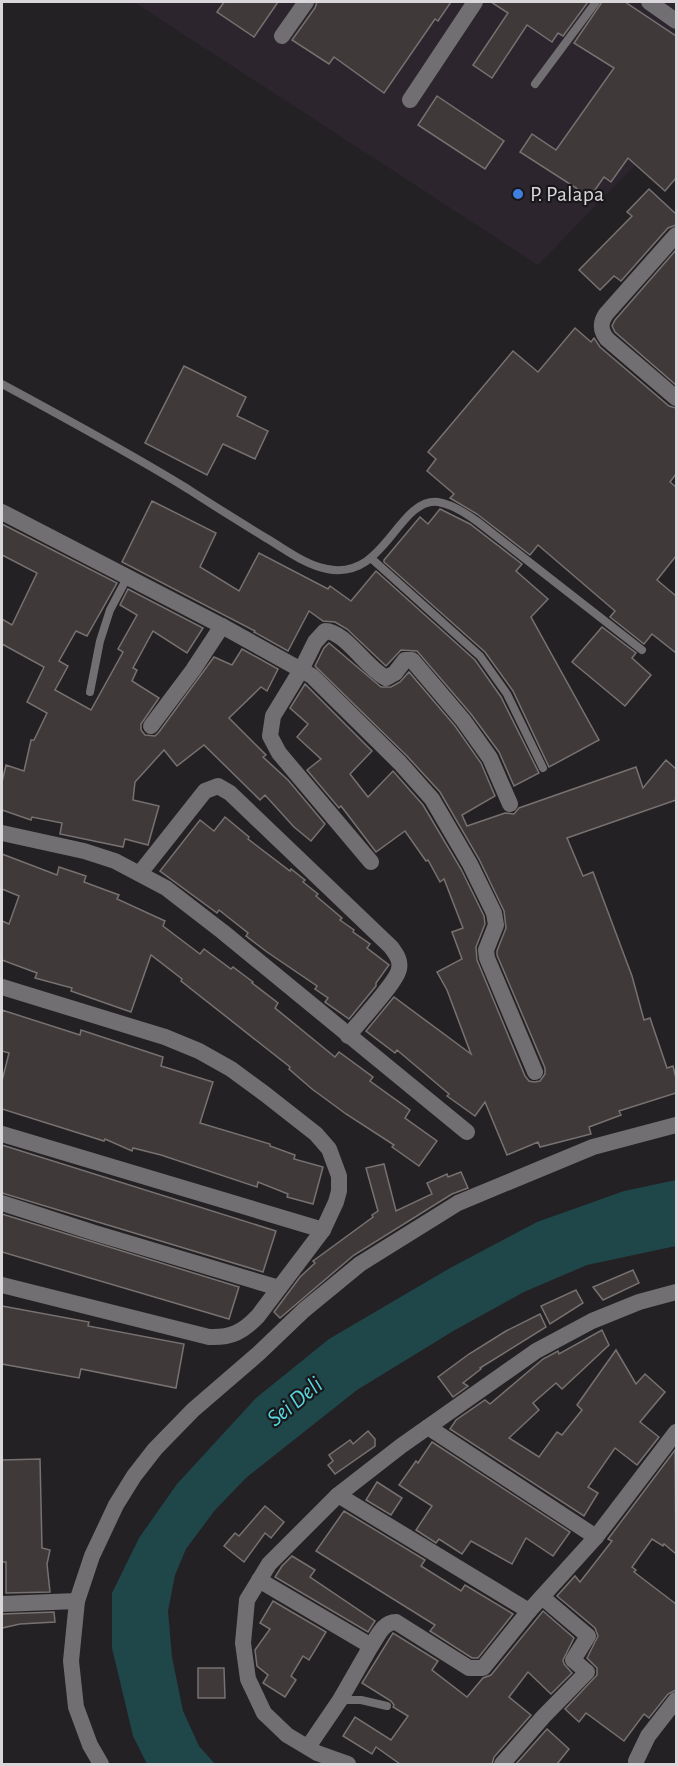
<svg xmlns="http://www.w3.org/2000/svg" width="678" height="1766" viewBox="0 0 678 1766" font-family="'Alegreya Sans',sans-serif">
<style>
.built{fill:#2c252e}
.water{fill:#1f4648}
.building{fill:#3f3a39;stroke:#777170;stroke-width:1.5}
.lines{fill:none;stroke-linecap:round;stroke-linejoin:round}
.lane{stroke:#726f73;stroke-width:8}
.street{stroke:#726f73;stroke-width:16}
.shop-dot{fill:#3f7fe0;stroke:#1a171b;stroke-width:2}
.labels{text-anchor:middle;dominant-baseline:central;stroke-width:4.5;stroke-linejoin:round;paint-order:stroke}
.poi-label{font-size:22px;fill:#d9d7d9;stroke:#1a171b;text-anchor:start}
.water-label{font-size:24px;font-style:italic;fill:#56d7dd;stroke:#1a171b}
</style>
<rect width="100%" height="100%" fill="#232124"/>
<polygon class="built" points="134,2 676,2 676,123 538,265"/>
<polygon class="water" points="676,1180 676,1246 587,1265 524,1292 455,1330 357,1390 247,1477 215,1510 186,1549 175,1575 168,1611 172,1657 183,1711 199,1746 215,1764 147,1764 133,1736 112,1648 112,1593 139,1538 177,1484 256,1398 329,1339 450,1268 537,1222 624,1191"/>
<g class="building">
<polygon points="224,2 278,2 254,37 217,12"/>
<polygon points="317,2 451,2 438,21 435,19 384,93 334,57 329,64 292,40 315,8"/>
<polygon points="491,2 588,2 563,36 558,33 552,42 527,25 492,78 473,65 508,13"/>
<polygon points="602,2 625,2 676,36 676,178 665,191 628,158 611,182 604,177 590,197 520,152 532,134 556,150 614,68 574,43"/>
<polygon points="437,96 504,141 485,169 418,125"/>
<polygon points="649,189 676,214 676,225 668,228 621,281 614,276 600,290 579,270 632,216 627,212"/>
<polygon points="676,250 676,385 615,332 612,326 615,320"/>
<polygon points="575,328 591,342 594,338 600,347 669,406 676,408 676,474 670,482 676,487 676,556 657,580 676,596 676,653 652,634 644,644 610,617 615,611 538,545 530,555 477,514 450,498 454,494 427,471 436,459 428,452 513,351 538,372"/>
<polygon points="184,366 246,397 237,416 268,431 255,459 223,444 207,475 145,443"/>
<polygon points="152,501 216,533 200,567 239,591 259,553 328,589 330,586 351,601 376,571 475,660 501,697 539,773 514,786 499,752 471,714 417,651 401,650 386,666 347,629 335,622 323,621 309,611 288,651 254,632 255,631 122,562"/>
<polygon points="440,509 470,524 522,564 516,571 548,599 531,617 599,740 549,767 513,691 485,652 384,562 384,560 420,517 428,524"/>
<polygon points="2,524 117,583 87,636 76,631 59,661 68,666 55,690 91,710 123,652 118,649 137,615 120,605 128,589 203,628 187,653 153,631 133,668 137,670 132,681 159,698 141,724 141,730 145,735 155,736 159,732 214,657 232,665 242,649 278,669 267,691 261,687 229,718 266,755 263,757 288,780 325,824 311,841 294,827 265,795 260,800 204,745 177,766 164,750 135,782 133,800 159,806 148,845 125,839 123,847 60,834 62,823 32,817 31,820 2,810 2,782 6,765 24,771 31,740 34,740 47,713 27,702 44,667 2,644 2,619 12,625 37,573 2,555"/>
<polygon points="602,627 636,653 632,658 651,675 625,706 572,662"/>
<polygon points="329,643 381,687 391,687 400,682 409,672 455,726 481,763 495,796 462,815 467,826 505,813 514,814 519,808 636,767 643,788 666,760 676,769 676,800 567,838 583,876 593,872 632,976 644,1020 650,1018 667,1068 673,1066 676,1078 676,1093 619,1111 621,1115 589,1127 591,1134 540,1147 538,1142 507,1155 485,1102 475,1116 447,1096 449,1094 397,1050 395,1053 366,1031 394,997 471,1054 447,990 437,972 462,959 452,932 463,928 444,879 440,882 428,860 426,861 405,831 376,852 341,806 339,808 307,770 321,759 297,737 308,724 290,708 305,684 372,751 350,774 368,797 393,771 423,805 461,869 484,916 485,924 476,947 477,960 525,1076 529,1081 534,1082 540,1081 545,1074 545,1068 497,955 497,951 506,928 504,911 479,859 440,792 407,756 315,666 324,648"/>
<polygon points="225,817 249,837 248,839 290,871 291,869 305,880 303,882 318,894 316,896 342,918 340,920 354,930 353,932 370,944 367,948 389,965 376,983 376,986 349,1019 325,1002 328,998 315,989 317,986 267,952 246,936 248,933 219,910 217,913 160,871 200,820 214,831"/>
<polygon points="2,854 57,875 59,867 86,876 84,882 119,895 117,899 165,921 163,926 200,954 204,949 231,969 233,967 253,982 252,983 278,1003 275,1008 335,1057 339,1052 373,1077 370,1081 410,1110 405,1118 437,1141 419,1166 392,1147 394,1145 346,1114 312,1089 289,1069 290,1067 181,981 182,979 151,955 131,1012 71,991 72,988 35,978 37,973 2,960 2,921 9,924 19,896 2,889"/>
<polygon points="2,1010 80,1035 81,1030 163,1057 161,1066 213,1082 200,1123 270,1144 270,1146 295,1155 294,1159 323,1167 313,1204 287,1197 288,1194 258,1182 257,1187 161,1155 133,1148 132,1151 105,1139 104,1141 2,1109 2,1081 9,1053 2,1051"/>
<polygon points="2,1145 276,1231 263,1272 2,1193"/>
<polygon points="384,1164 396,1211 432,1194 427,1183 447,1174 448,1177 461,1172 468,1188 452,1194 354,1255 280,1318 274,1312 300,1277 315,1263 313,1261 373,1217 372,1215 378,1211 366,1168"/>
<polygon points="2,1214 239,1287 229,1319 2,1252"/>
<polygon points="633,1270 639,1283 603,1300 593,1287"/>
<polygon points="576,1290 583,1303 550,1324 541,1306"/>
<polygon points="2,1306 89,1322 88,1326 184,1344 176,1388 81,1369 79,1378 2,1364"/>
<polygon points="540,1314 546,1327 480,1368 481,1369 463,1383 468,1386 453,1397 438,1377 469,1354 506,1331"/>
<polygon points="602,1330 609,1345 562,1389 556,1383 533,1403 539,1410 509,1438 539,1457 557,1432 562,1435 582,1410 577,1405 616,1350 636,1384 645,1374 665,1392 640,1422 659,1437 637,1465 615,1448 588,1487 598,1493 584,1516 450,1429 456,1420 485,1400 490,1404 543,1359 558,1351 559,1354"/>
<polygon points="368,1431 375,1439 375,1446 335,1474 328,1465 333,1461 329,1455 350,1440 353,1444"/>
<polygon points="432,1442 570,1532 553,1556 526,1538 512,1564 471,1541 462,1554 439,1539 436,1543 416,1530 432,1506 399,1485 416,1461 418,1463"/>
<polygon points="675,1450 676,1554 664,1544 663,1546 652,1539 632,1567 636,1570 634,1572 676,1604 676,1690 668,1694 649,1718 644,1714 624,1741 586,1713 579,1722 565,1709 597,1675 597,1668 587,1658 598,1636 595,1628 557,1596 575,1576 580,1582 612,1541 608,1539"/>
<polygon points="40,1459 42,1548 50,1550 47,1564 50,1592 6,1593 6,1562 2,1562 2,1460"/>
<polygon points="377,1482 402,1498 391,1515 366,1500"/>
<polygon points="265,1506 284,1522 271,1538 265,1533 244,1562 224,1546 235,1533 239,1536"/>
<polygon points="344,1511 425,1560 421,1566 461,1591 465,1585 513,1614 478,1658 472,1658 430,1631 435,1625 316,1551"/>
<polygon points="292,1556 315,1570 310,1577 375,1621 368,1632 275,1577 282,1566"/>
<polygon points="273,1601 326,1632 309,1660 303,1656 291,1676 296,1680 285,1697 263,1683 268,1675 257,1666 255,1650 270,1629 260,1623"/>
<polygon points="543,1611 574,1638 563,1660 564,1664 572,1673 551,1694 528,1672 509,1697 531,1715 494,1757 492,1764 400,1764 376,1747 372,1754 343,1736 355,1717 391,1740 408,1716 393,1707 394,1705 391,1701 362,1683 393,1633 438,1661 432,1670 467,1697 483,1678 491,1675"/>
<polygon points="54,1612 55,1622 20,1624 2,1628 2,1614"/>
<polygon points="198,1668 224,1668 225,1698 198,1698"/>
<polygon points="547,1729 569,1749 557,1764 516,1764"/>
</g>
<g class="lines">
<g class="lane">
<polyline points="535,84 596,2"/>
<path d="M2 384C65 418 128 452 188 489 214 506 240 522 266 538 285 549 305 565 327 569 386 581 397 498 438 502 452 504 467 514 478 522L642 650"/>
<polyline points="372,559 480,656 507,694 543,768"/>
<polyline points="90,692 100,641 110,610 127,578"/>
<polyline points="341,1700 361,1700 387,1706"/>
</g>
<g class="street">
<polyline points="649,2 676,21"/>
<polyline points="282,36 306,2"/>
<polyline points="410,100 475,2"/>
<path d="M676 235 606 314C600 323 600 330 607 339L676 398"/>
<polyline points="2,512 222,626 312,676 400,763 432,799 470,864 494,913 496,925 486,950 487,958 535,1072"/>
<polyline points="151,726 193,670 222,626"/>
<polyline points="2,833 84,851 115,861 166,888 223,932 467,1132"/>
<path d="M371 862 279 753 270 736 273 716 301 670 315 642 325 631C345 631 366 668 386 678L395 673 405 660H412L463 720 490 758 510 804"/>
<path d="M140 873 205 791 218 786 230 793 391 947C396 954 401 960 399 969 397 982 358 1023 348 1036"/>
<path d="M2 987 165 1037 199 1051 231 1069 265 1094 316 1134 329 1149 339 1176V1191L336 1202 323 1230 258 1316C243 1332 231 1338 209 1337L2 1285"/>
<polyline points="2,1134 323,1230"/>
<polyline points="2,1203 95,1233 279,1288"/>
<polyline points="428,1427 596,1537"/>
<polyline points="338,1495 529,1611"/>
<polyline points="259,1580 371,1646 340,1700 308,1747"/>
<polyline points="2,1604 77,1601"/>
<path d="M371 1646C378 1636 383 1622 396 1622L469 1668H483L529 1611 596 1537 676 1432"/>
<polyline points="636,1761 648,1736 676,1700"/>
<polyline points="101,1764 90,1745 76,1707 71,1661 77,1601 92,1556 116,1505 134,1476 155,1449 193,1410 259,1353 304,1310 360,1264 458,1203 593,1147 676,1125"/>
<polyline points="348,1764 317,1753 287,1735 264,1713 248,1679 243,1643 247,1600 269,1564 338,1495 401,1446 536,1351 592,1321 639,1302 676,1292"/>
<polyline points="502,1764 543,1717 587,1672 573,1660 588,1636 542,1597"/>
</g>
</g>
<circle class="shop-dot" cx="518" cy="194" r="6"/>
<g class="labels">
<g class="poi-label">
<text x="530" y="194">P. Palapa</text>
</g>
<g class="water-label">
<text transform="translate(295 1402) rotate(-39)">Sei Deli</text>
</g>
</g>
<rect width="678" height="1766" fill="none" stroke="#d9d7d9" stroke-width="6"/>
</svg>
